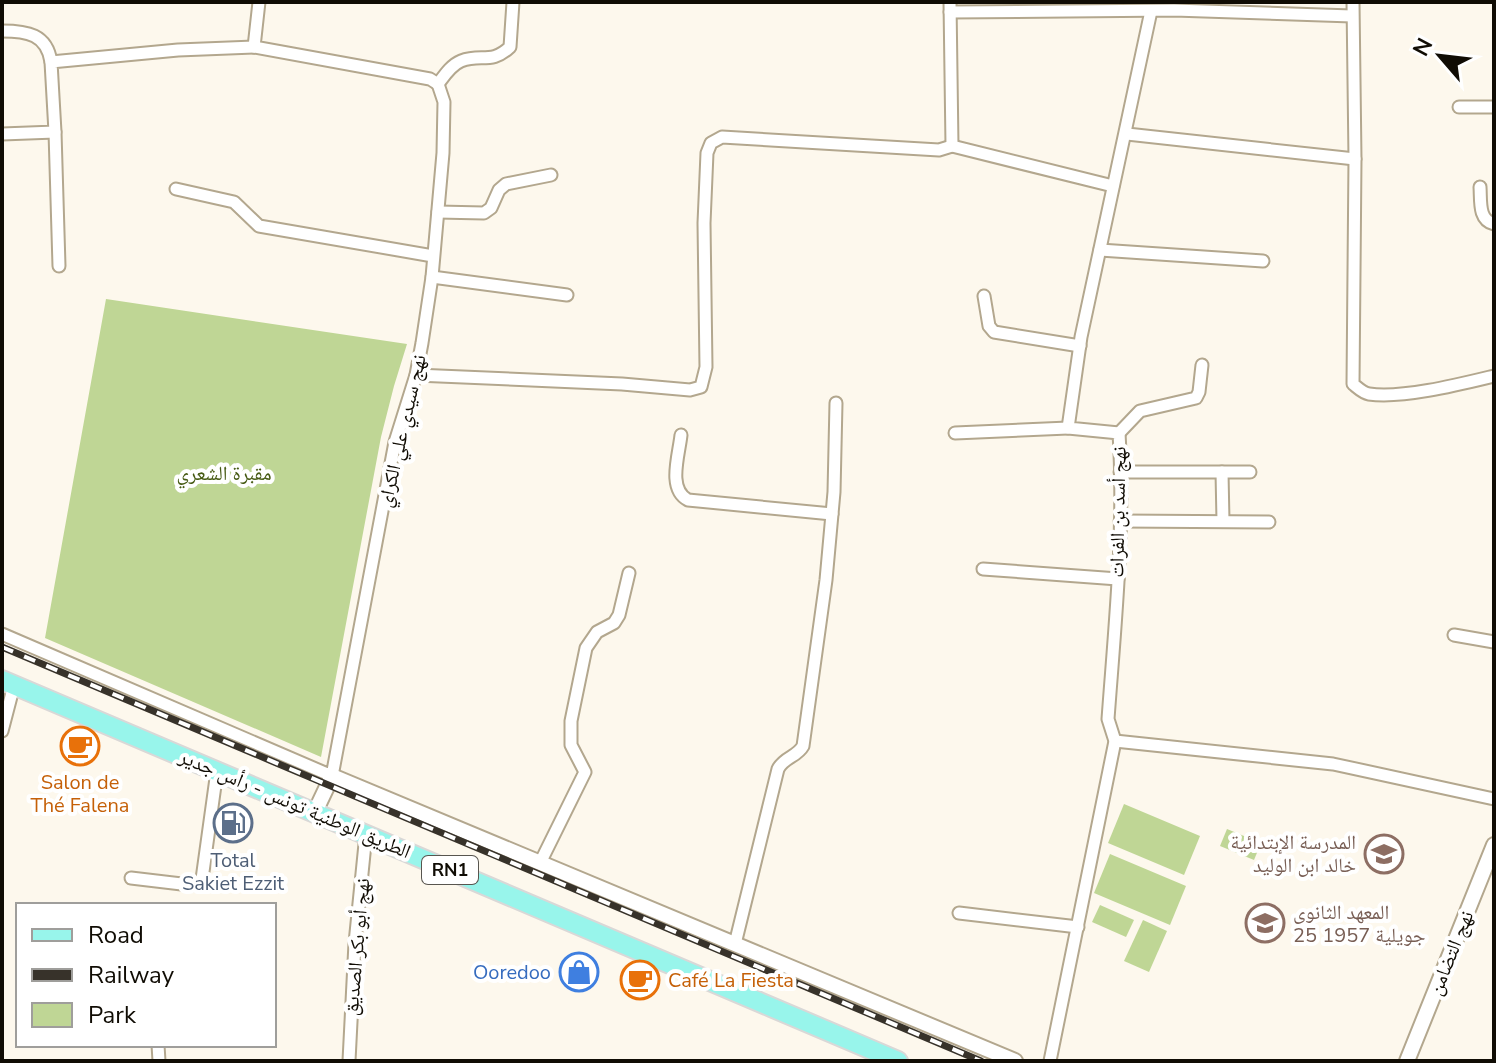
<svg xmlns="http://www.w3.org/2000/svg" width="1496" height="1063" viewBox="0 0 1496 1063" font-family="'Nunito Sans','Noto Naskh Arabic',sans-serif">
<style>
.green{fill:#bfd695}
.lines{fill:none;stroke-linecap:round;stroke-linejoin:round}
.minor-casing{stroke:#b3a78e;stroke-width:15}
.tertiary-casing{stroke:#b3a78e;stroke-width:18}
.primary-casing{stroke:#d9d8d7;stroke-width:22}
.minor{stroke:#fff;stroke-width:11}
.tertiary{stroke:#fff;stroke-width:14}
.primary{stroke:#98f5eb;stroke-width:18}
.rail-casing{stroke:#37322a;stroke-width:7}
.rail{stroke:#fff;stroke-width:4;stroke-dasharray:12;stroke-linecap:butt}
.labels{text-anchor:middle;dominant-baseline:central;stroke-width:8;stroke-linejoin:round;paint-order:stroke}
.shield{fill:#fff;stroke:#58554f;stroke-width:2}
.shield-label{font-size:18px;font-weight:bold;fill:#100c04}
.street-label{font-size:20px;fill:#100c04;stroke:#fff}
.park-label{font-size:20px;fill:#465a13;stroke:#fff}
.food-label{font-size:20px;fill:#c56008;stroke:#fff}
.education-label{font-size:20px;fill:#785e54;stroke:#fff;text-anchor:end}
.service-label{font-size:20px;fill:#4e5e75;stroke:#fff}
.shop-label{font-size:20px;fill:#366cbe;stroke:#fff;text-anchor:end}
</style>
<rect width="100%" height="100%" fill="#fdf8ed"/>
<g class="green">
<polygon points="106,299 407,344 394,386 381,437 321,757 45,638"/>
<polygon points="1124,804 1200,836 1184,875 1108,843"/>
<polygon points="1227,829 1261,843 1254,860 1220,846"/>
<polygon points="1110,854 1186,886 1170,925 1094,893"/>
<polygon points="1100,905 1134,920 1126,937 1092,922"/>
<polygon points="1143,920 1167,931 1149,972 1124,961"/>
</g>
<g class="lines">
<defs>
<g id="minor">
<polyline points="259,2 254,47 430,79 438,84"/>
<polyline points="950,2 952,146"/>
<path d="M1353 2 1355 159 1353 384C1358 388 1363 393 1369 394 1402 399 1461 384 1494 376"/>
<polyline points="950,12 1174,10 1352,16"/>
<path d="M2 31C27 31 47 34 51 62"/>
<path d="M438 84C444 76 451 65 461 61 481 53 491 65 510 47L513 2"/>
<polyline points="1459,107 1494,107"/>
<polyline points="55,132 59,266"/>
<polyline points="2,134 55,132 51,62 178,50 254,47"/>
<polyline points="1127,134 1355,159"/>
<path d="M1480 187C1481 201 1478 220 1494 224"/>
<polyline points="176,189 234,202 259,226 433,256"/>
<polyline points="438,212 484,213 491,208 499,190 506,184 551,175"/>
<polyline points="1100,250 1263,261"/>
<polyline points="432,277 567,295"/>
<polyline points="984,296 989,326 994,332 1080,346"/>
<polyline points="416,375 622,384 690,390 701,387 706,367 704,223 707,153 711,143 722,137 939,150 952,146 1113,186"/>
<polyline points="955,433 1068,428"/>
<polyline points="1119,433 1140,411 1196,398 1199,392 1202,365"/>
<path d="M681 435C679 455 667 489 688 500L832 514"/>
<polyline points="1120,472 1250,472"/>
<polyline points="1222,472 1223,521"/>
<polyline points="1120,521 1269,522"/>
<polyline points="983,569 1118,579"/>
<polyline points="2,634 332,776 395,442 416,375 422,343 432,277 443,153 444,102 438,84"/>
<polyline points="1454,635 1494,642"/>
<polyline points="2,731 14,685"/>
<polyline points="1115,741 1333,764 1494,799"/>
<polyline points="540,863 585,772 571,745 571,721 586,648 597,632 614,623 619,615 629,573"/>
<polyline points="131,878 190,885 198,884 202,879 217,771"/>
<polyline points="959,913 1078,927"/>
<path d="M735 944 778 769C784 757 797 757 803 746L826 580 834 492 836 403"/>
<polyline points="158,1045 159,1061"/>
<polyline points="349,1061 355,943 366,834"/>
<path d="M1050 1061 1115 741 1108 719C1115 624 1125 528 1119 433L1068 428 1081 337 1151 11"/>
</g>
<g id="tertiary">
<polyline points="315,812 332,776 1015,1061"/>
<polyline points="1407,1061 1494,845"/>
</g>
<polyline id="primary" points="2,680 898,1061"/>
</defs>
<use href="#minor" class="minor-casing"/>
<use href="#tertiary" class="tertiary-casing"/>
<use href="#primary" class="primary-casing"/>
<use href="#minor" class="minor"/>
<use href="#tertiary" class="tertiary"/>
<use href="#primary" class="primary"/>
<defs>
<polyline id="rail" points="2,647 981,1061"/>
</defs>
<use href="#rail" class="rail-casing"/>
<use href="#rail" class="rail"/>
</g>
<defs>
<symbol id="cafe-ring" viewBox="-11 -11 22 22"><circle r="9.5" fill="#fff" stroke="#e8710a" stroke-width="1.5"/><path d="M-5.5-4.5H6V0H3Q3 3.5 0 3.5H-2.5Q-5.5 3.5-5.5 0ZM3-3.2v2h1.7v-2ZM-6 4.5H4V6H-6Z" fill="#e8710a"/></symbol>
<symbol id="fuel-ring" viewBox="-11 -11 22 22"><circle r="9.5" fill="#fff" stroke="#5c6f8a" stroke-width="1.5"/><path d="M-5.5-6h7V0h2V4h1.3V-2.5L3-4.5l.8-.8L6-3V5H2.5V1h-1V6h-7ZM-4.2-4.7v3.2H.2V-4.7Z" fill="#5c6f8a"/></symbol>
<symbol id="school-ring" viewBox="-11 -11 22 22"><circle r="9.5" fill="#fff" stroke="#8d6e63" stroke-width="1.5"/><path d="M0-5L7-2L0 1L-7-2ZM-4 1L0 2.5L4 1V4Q0 6-4 4Z" fill="#8d6e63"/></symbol>
<symbol id="shop-ring" viewBox="-11 -11 22 22"><circle r="9.5" fill="#fff" stroke="#3f7fe0" stroke-width="1.5"/><path d="M-5-2.5h2.3a2.7 3.5 0 0 1 5.4 0H5L5.5 6h-11ZM-1.5-2.5h3a1.5 2.3 0 0 0-3 0Z" fill="#3f7fe0"/></symbol>
</defs>
<g fill-rule="evenodd">
<use href="#cafe-ring" x="58" y="724" width="44" height="44"/>
<use href="#fuel-ring" x="211" y="801" width="44" height="44"/>
<use href="#school-ring" x="1362" y="832" width="44" height="44"/>
<use href="#school-ring" x="1243" y="901" width="44" height="44"/>
<use href="#shop-ring" x="557" y="950" width="44" height="44"/>
<use href="#cafe-ring" x="618" y="958" width="44" height="44"/>
</g>
<g class="labels">
<rect class="shield" x="422" y="856" width="56" height="28" rx="6"/>
<g class="shield-label">
<text x="450" y="870">RN1</text>
</g>
<g class="street-label">
<text transform="translate(402 431) rotate(-77)">نهج سيدي علي الكراي</text>
<text transform="translate(1118 512) rotate(-89)">نهج أسد بن الفرات</text>
<text transform="translate(295 804) rotate(23)">الطريق الوطنية تونس - رأس جدير</text>
<text transform="translate(357 947) rotate(-85)">نهج أبو بكر الصديق</text>
<text transform="translate(1451 953) rotate(-68)">نهج التضامن</text>
</g>
<g class="park-label">
<text x="224" y="473">مقبرة الشعري</text>
</g>
<g class="food-label">
<text x="80" y="782">Salon de<tspan x="80" dy="23">Thé Falena</tspan></text>
<text x="668" y="980" text-anchor="start">Café La Fiesta</text>
</g>
<g class="education-label">
<text x="1356" y="842">المدرسة الإبتدائية<tspan x="1356" dy="23">خالد ابن الوليد</tspan></text>
<text x="1293" y="912" text-anchor="start">المعهد الثانوي<tspan x="1293" dy="23">25 جويلية 1957</tspan></text>
</g>
<g class="service-label">
<text x="233" y="860">Total<tspan x="233" dy="23">Sakiet Ezzit</tspan></text>
</g>
<g class="shop-label">
<text x="551" y="972">Ooredoo</text>
</g>
</g>
<rect width="1496" height="1063" fill="none" stroke="#100c04" stroke-width="8"/>
<rect x="16" y="903" width="260" height="144" fill="#ffffff" stroke="#9f9e9b" stroke-width="2"/>
<rect x="32" y="929" width="40" height="12" fill="#98f5eb" stroke="#9f9e9b" stroke-width="2"/>
<text x="88" y="943" font-size="24" fill="#100c04">Road</text>
<rect x="32" y="969" width="40" height="12" fill="#37322a" stroke="#9f9e9b" stroke-width="2"/>
<text x="88" y="983" font-size="24" fill="#100c04">Railway</text>
<rect x="32" y="1003" width="40" height="24" fill="#bfd695" stroke="#9f9e9b" stroke-width="2"/>
<text x="88" y="1023" font-size="24" fill="#100c04">Park</text>
<g transform="translate(1440 56) rotate(298)" stroke="#ffffff" stroke-width="6" paint-order="stroke">
<path d="M0-6L14 30L0 20L-14 30Z" fill="#100c04"/>
<text y="-12" font-size="22" font-weight="bold" text-anchor="middle" fill="#100c04">N</text>
</g>
</svg>
